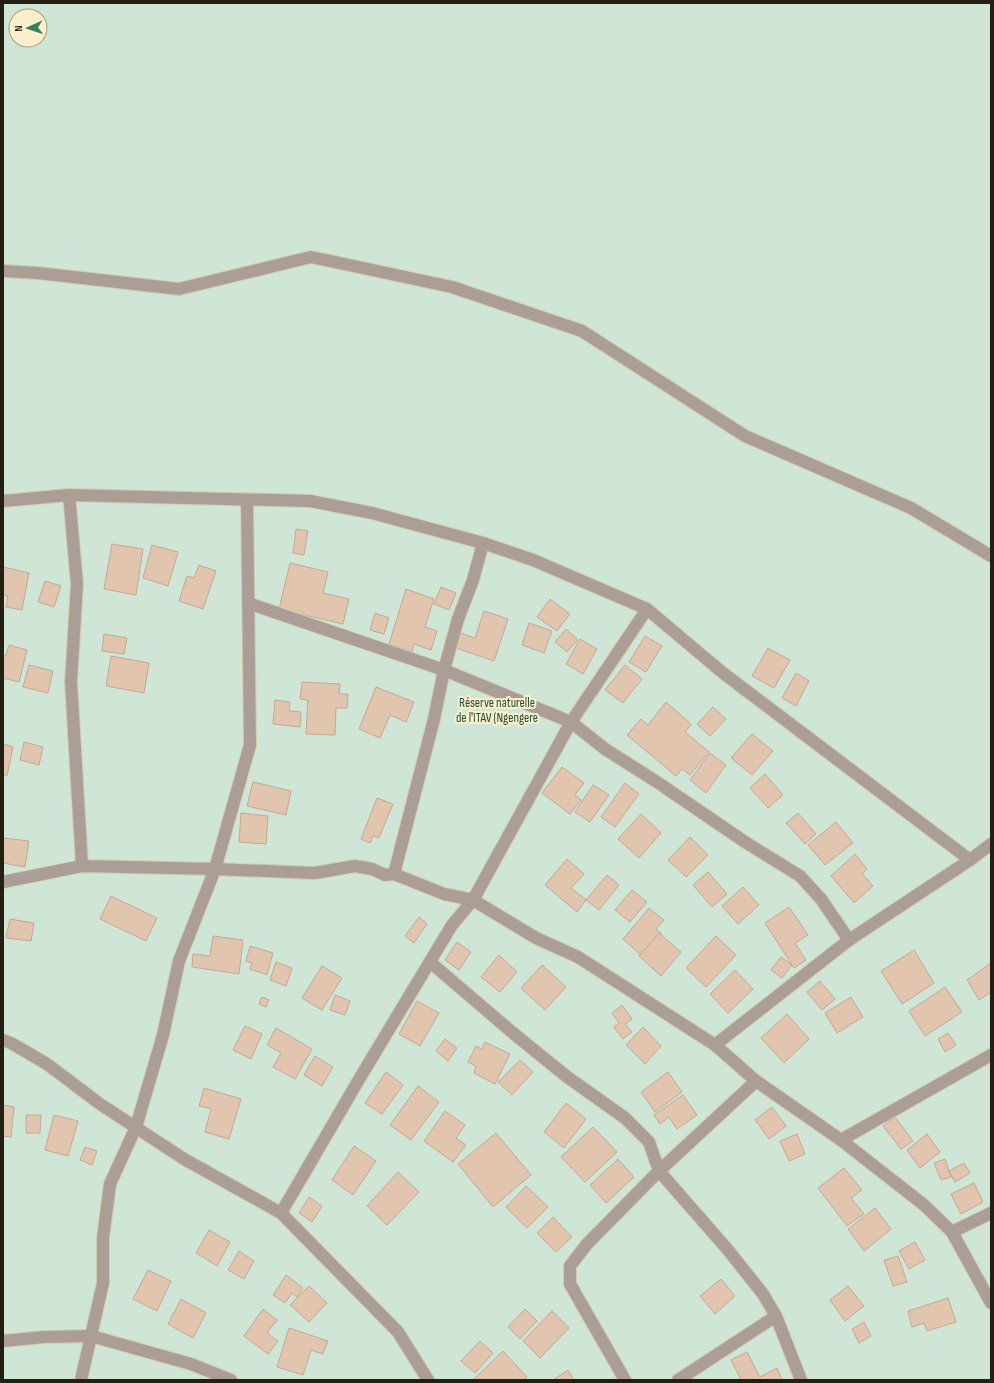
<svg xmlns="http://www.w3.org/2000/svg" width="994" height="1383" viewBox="0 0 994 1383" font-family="'Sofia Sans Condensed',sans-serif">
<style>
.green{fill:#cfe5d6;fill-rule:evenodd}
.building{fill:#e2c5af;stroke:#c4a893}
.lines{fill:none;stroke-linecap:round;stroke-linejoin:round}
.street-casing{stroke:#d4caac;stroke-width:14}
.street{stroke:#ab9e97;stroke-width:12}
.labels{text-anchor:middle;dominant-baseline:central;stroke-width:4;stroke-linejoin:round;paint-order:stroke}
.park-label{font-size:13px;fill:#1d4e32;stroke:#fbefce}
</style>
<rect width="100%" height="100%" fill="#fbefce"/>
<path class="green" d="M3 3H991V1380H3ZM16 16H40V40H16Z"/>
<g class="building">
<polygon points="296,529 308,531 304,555 293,553"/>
<polygon points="112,544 143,549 136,595 104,589"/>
<polygon points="152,545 178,552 168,586 143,578"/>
<polygon points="290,563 328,572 323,593 349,599 343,624 279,609"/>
<polygon points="199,565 216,571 203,609 179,601 187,576 194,578"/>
<polygon points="3,567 29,573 22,610 6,607 8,596 3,595"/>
<polygon points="45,581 61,586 54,607 38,602"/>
<polygon points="441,587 456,593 449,610 434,604"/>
<polygon points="406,589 434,599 425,627 437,631 431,650 414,644 412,652 389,644"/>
<polygon points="550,599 570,614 557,631 537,617"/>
<polygon points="484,611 508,619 494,661 453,647 458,632 475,638"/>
<polygon points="375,613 389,618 384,634 370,630"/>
<polygon points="529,623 552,631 544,653 522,645"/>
<polygon points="566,629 578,640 567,652 555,642"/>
<polygon points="104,634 127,638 124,654 102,651"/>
<polygon points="645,636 662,646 646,672 629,662"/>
<polygon points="580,639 597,649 583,674 566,664"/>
<polygon points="9,645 27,650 19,682 3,678 3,655 6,656"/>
<polygon points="768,648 790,660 774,688 752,676"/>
<polygon points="111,656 149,663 144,693 106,686"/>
<polygon points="29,665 53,671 48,693 23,687"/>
<polygon points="625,665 642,679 623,703 605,690"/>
<polygon points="796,673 809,681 796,706 782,698"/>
<polygon points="302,682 340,684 339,694 348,694 347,708 336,708 335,735 306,734 308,700 300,699"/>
<polygon points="376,687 414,702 406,722 390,715 380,738 359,729"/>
<polygon points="275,700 290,702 289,711 301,712 300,727 273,724"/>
<polygon points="666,702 691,724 685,732 709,752 690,775 682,769 676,776 627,735 641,719 648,725"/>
<polygon points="713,707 726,719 710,736 697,724"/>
<polygon points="752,734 773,751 752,775 731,758"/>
<polygon points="24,742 43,747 39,765 20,760"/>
<polygon points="3,744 13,747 7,776 3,775"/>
<polygon points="710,753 726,765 706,793 690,780"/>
<polygon points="562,767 584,783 575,795 581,800 570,814 542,793"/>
<polygon points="765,774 783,795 768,808 750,788"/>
<polygon points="253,782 291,791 286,815 247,806"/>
<polygon points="625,783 639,794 615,827 601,817"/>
<polygon points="593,785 609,795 590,822 575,812"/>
<polygon points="377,798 393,804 379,838 373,836 370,843 361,839"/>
<polygon points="241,813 268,816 266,844 239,842"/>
<polygon points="798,813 816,834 805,844 786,823"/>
<polygon points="641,814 661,833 639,858 618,839"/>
<polygon points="836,822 853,843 825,865 808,845"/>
<polygon points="690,837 708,855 686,877 668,860"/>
<polygon points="3,838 29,841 25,867 3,863"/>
<polygon points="855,854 867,869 862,874 873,886 854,903 831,876"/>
<polygon points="567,859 584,874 571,888 586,900 577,912 545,885"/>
<polygon points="708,872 727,894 712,907 693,885"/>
<polygon points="607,875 619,885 599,910 586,900"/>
<polygon points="743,887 759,905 738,924 722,906"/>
<polygon points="632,890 647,902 630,922 615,910"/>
<polygon points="111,896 157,918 146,941 100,919"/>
<polygon points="789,907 808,935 795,943 806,960 794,968 765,923"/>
<polygon points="649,908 664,920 656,929 661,933 642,956 623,939"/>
<polygon points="419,917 427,924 414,943 405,936"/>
<polygon points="10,919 34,923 31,941 6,938"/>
<polygon points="659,933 681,952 661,976 639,956"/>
<polygon points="213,936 243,940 239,974 192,967 193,954 210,956"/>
<polygon points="716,936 736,955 706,987 686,968"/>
<polygon points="457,942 471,952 459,970 445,960"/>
<polygon points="250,946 273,953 267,975 250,969 252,963 246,961"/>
<polygon points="914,950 934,983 902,1004 881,971"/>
<polygon points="499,955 517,972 500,992 481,977"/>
<polygon points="781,957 792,965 782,978 771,970"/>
<polygon points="276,962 292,968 286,986 270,980"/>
<polygon points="991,963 991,992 979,1000 967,980"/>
<polygon points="542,965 566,987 545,1010 521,988"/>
<polygon points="322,966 342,978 322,1010 302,998"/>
<polygon points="735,970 753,989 728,1013 710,994"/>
<polygon points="820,981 835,999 822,1010 807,992"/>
<polygon points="945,987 962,1012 925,1036 909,1011"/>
<polygon points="335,995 350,1001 345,1015 330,1010"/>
<polygon points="262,997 269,1000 266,1007 259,1004"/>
<polygon points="851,997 863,1017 837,1033 825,1013"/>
<polygon points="417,1001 439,1013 420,1046 399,1034"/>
<polygon points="622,1005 632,1019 625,1024 632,1032 623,1039 614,1027 619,1023 612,1013"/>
<polygon points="787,1014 809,1039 784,1063 761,1038"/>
<polygon points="245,1026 262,1034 251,1059 233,1050"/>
<polygon points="643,1027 661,1046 645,1064 626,1045"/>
<polygon points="276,1028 312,1049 295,1079 273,1067 281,1053 267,1045"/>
<polygon points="948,1033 956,1045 945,1052 938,1039"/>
<polygon points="445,1039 457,1048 448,1061 436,1051"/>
<polygon points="485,1042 510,1054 495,1084 474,1073 476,1066 468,1062 476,1046 482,1049"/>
<polygon points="315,1056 333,1067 322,1086 304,1075"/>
<polygon points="520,1060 533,1072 512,1095 498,1082"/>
<polygon points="386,1072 403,1085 382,1114 365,1103"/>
<polygon points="668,1072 682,1092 655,1112 641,1092"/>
<polygon points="418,1086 439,1102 411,1140 390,1125"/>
<polygon points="204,1088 241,1099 229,1139 205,1132 211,1109 199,1106"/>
<polygon points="683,1095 697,1115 677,1129 669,1117 660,1124 654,1115"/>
<polygon points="566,1103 586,1119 564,1148 544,1132"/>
<polygon points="3,1105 14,1107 11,1137 3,1136"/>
<polygon points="772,1107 786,1126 769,1139 755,1120"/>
<polygon points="445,1111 465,1125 456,1138 466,1145 453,1162 424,1141"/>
<polygon points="26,1115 41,1115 40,1133 26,1133"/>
<polygon points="54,1115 78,1121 68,1156 45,1150"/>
<polygon points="895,1117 913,1141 901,1149 883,1126"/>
<polygon points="593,1127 617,1152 585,1182 561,1157"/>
<polygon points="496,1133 531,1175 493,1207 458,1164"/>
<polygon points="797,1134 805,1154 789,1161 780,1141"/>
<polygon points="927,1134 940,1152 920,1168 907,1150"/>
<polygon points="354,1146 376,1161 353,1195 332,1180"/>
<polygon points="85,1147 97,1151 92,1165 80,1160"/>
<polygon points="618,1159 634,1177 606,1203 590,1185"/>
<polygon points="945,1159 951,1177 941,1180 934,1163"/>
<polygon points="964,1163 970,1173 955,1182 949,1171"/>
<polygon points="844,1168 862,1190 851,1198 864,1214 847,1226 818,1188"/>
<polygon points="398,1172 419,1192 387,1225 367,1206"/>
<polygon points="974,1183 983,1202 961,1214 951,1194"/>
<polygon points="526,1186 548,1207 527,1228 506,1207"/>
<polygon points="309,1197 322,1206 312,1222 299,1213"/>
<polygon points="875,1208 891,1229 864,1251 848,1229"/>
<polygon points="553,1217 572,1237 556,1252 537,1233"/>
<polygon points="209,1230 230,1242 217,1266 196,1253"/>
<polygon points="915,1242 925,1260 909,1269 899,1251"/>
<polygon points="239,1251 254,1261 244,1279 228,1270"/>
<polygon points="898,1256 907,1282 893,1286 884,1260"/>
<polygon points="148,1270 171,1281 157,1311 133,1299"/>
<polygon points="286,1275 303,1288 297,1297 292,1293 285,1303 273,1295"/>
<polygon points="721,1279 735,1296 715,1314 700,1296"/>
<polygon points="309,1286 327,1303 309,1322 290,1305"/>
<polygon points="848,1286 864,1306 845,1321 830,1300"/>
<polygon points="948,1298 956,1322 927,1331 924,1323 912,1327 908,1311"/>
<polygon points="181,1299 206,1313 193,1338 168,1324"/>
<polygon points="263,1309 277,1320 267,1333 278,1341 268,1354 244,1336"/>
<polygon points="525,1309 537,1321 520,1339 508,1327"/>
<polygon points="552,1311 569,1328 540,1358 523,1341"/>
<polygon points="864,1322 871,1336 859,1343 852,1329"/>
<polygon points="289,1328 328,1341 323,1354 311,1350 303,1375 277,1367"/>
<polygon points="480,1341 493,1353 475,1373 461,1361"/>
<polygon points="503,1351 527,1377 523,1380 473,1380"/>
<polygon points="747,1352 760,1377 777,1368 782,1380 741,1380 731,1360"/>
<polygon points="568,1370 574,1380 553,1380"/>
</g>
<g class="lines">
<defs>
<g id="street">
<polyline points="3,271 38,273 179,289 311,257 452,287 582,331 745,436 911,508 991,556"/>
<polyline points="69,495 77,584 71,682 82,866"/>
<polyline points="3,501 69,495 310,501 372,513 483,543 533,560 647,609 723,673 970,860"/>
<polyline points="248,603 444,670 571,722 605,749 657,782 745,842 800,876 821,899 849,940"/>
<polyline points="394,874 434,719 444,670 458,619 473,580 483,543"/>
<polyline points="3,882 82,866 215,869 315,873 355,866 372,869 385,875 394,874 444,894 473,900 536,938 578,957 715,1045 756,1081 841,1140 924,1205 952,1232 991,1303"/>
<polyline points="430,962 513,1033 566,1076 625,1118 649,1142 659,1171 728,1250 763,1294 776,1316 801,1380"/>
<polyline points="3,1040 11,1043 47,1064 100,1104 184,1159 281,1213 398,1332 428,1380"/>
<polyline points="715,1045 849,940 970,860 991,844"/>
<polyline points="841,1140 991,1055"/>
<polyline points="281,1213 361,1076 452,925 473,900 571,722 647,609"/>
<polyline points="952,1232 991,1213"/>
<polyline points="3,1341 44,1337 91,1336 191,1364 231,1380"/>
<polyline points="81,1380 103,1283 103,1238 110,1184 136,1127 163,1035 179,961 215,869 250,745 247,500"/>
<polyline points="625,1380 570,1284 570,1266 587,1244 659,1171 756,1081"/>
<polyline points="678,1380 776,1316"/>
</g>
</defs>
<use href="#street" class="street-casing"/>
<use href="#street" class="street"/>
</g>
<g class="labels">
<g class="park-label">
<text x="497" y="703">Réserve naturelle<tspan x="497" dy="15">de l'ITAV (Ngengere</tspan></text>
</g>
</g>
<rect width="994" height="1383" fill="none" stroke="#231f13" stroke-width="8"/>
<g transform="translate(28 28) rotate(267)"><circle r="19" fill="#fbefce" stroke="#a59c83"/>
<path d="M0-3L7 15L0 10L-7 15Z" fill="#2f8355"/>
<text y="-6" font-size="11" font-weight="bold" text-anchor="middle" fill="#231f13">N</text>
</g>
</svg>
